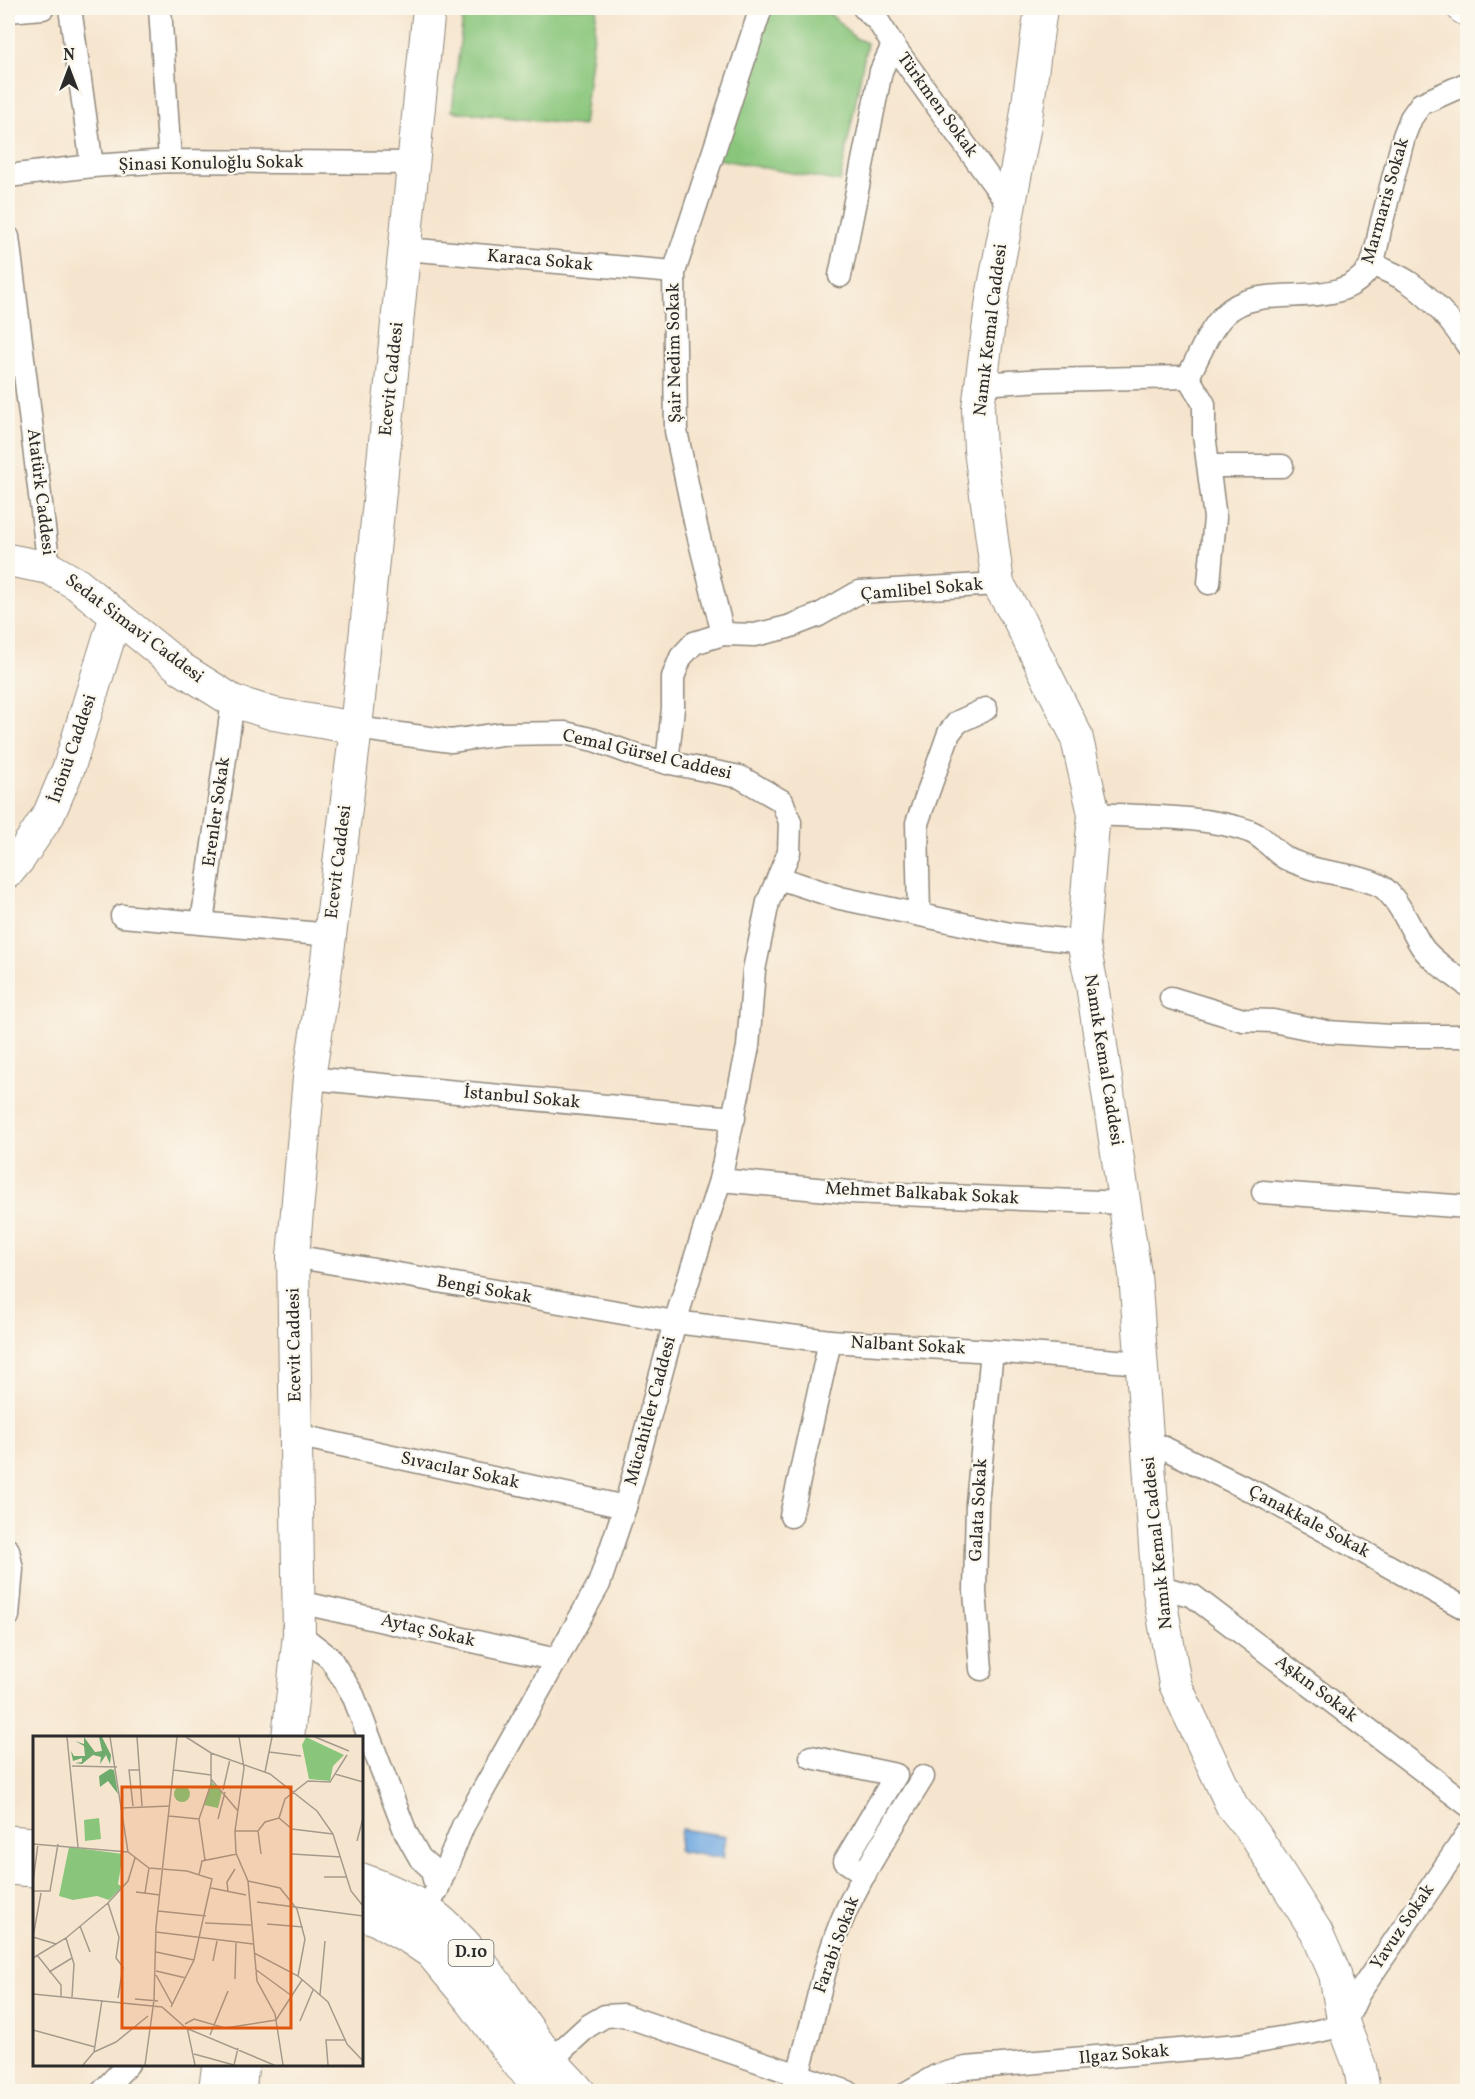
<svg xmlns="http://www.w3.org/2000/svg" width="1475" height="2099" viewBox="0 0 1475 2099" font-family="Vollkorn,serif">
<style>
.green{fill:#89c67c;stroke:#5a7854;stroke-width:1.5}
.water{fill:#71a9e0;stroke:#4e6a86;stroke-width:1.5}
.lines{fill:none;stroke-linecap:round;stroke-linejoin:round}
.street-casing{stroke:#90887c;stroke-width:25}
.secondary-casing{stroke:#90887c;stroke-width:34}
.primary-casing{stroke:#90887c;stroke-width:35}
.street{stroke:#fff;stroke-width:22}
.secondary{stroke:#fff;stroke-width:32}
.primary{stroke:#fff;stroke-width:33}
.labels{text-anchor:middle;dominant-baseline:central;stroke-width:4.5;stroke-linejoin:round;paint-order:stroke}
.shield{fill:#fbf7ec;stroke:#696865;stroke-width:1.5}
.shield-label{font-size:16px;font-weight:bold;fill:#2b2b2b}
.street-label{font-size:18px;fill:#2b2b2b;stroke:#fbf7ec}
.inset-road{fill:none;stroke:#a59b8d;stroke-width:1.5}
.view{fill:#df570e;fill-opacity:0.15;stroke:#df570e;stroke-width:3}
.inset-edge{fill:none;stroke:#2b2b2b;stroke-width:3}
</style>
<rect width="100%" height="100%" fill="#fbf7ec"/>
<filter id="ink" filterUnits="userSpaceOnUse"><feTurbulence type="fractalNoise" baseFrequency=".0167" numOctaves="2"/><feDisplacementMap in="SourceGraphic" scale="12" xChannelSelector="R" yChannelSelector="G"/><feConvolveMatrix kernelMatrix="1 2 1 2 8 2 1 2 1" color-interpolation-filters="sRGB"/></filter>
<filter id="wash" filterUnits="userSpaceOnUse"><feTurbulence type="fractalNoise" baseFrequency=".008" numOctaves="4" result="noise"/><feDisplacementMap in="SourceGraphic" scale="24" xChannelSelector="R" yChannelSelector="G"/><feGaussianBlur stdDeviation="1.35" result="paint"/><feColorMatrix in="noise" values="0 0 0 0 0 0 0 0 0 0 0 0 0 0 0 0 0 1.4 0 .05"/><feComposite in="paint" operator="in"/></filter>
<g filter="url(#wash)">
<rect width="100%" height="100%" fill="#f6e5ce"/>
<g class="green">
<polygon points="464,8 597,8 583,126 452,111"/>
<polygon points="765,8 824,8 855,38 867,43 840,182 712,158"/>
</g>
<polygon class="water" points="681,1829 726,1836 723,1858 678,1851"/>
</g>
<g filter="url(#ink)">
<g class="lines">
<defs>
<g id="street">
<polyline points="70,8 92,166"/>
<polyline points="160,8 170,161"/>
<polyline points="864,8 878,21 893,45 1008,204"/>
<polyline points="8,11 43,8"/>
<polyline points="8,176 92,166 170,161 414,163"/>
<polyline points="8,237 49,568"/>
<polyline points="405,249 674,272"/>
<path d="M1372 264C1384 270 1399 275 1410 283 1433 299 1452 322 1468 346"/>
<polyline points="840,276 881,71 893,45"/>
<path d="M1188 377C1199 356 1208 331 1225 314 1263 277 1342 317 1371 265 1376 255 1378 240 1380 229 1388 198 1396 167 1404 136L1411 118 1421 104 1468 83"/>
<polyline points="1188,377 1204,404 1204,434 1215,518 1209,583"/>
<polyline points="980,384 1043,380 1188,377"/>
<polyline points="1209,466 1282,466"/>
<polyline points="723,634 696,526 676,431 674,272 761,8"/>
<polyline points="356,728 451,741 501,734 565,733 594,740 641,757 740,777 782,801 790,822 789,852 768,902 754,970 748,1047 720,1180 675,1322 625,1507 599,1584 463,1826 437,1890 425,1910"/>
<polyline points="667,763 673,708 673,677 681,657 694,643 723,634 755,635 788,627 819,615 859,592 998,584"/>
<path d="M1094 814C1143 817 1202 815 1249 831 1265 837 1272 850 1285 858 1293 862 1303 865 1311 868 1331 874 1371 877 1385 889 1402 905 1410 929 1422 947 1433 962 1453 974 1468 986"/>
<polyline points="779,878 840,898 1010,934 1083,942"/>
<polyline points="919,914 917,823 949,733 958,722 986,709"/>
<polyline points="122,916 331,935"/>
<polyline points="202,923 233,701"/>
<polyline points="1171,998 1243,1020 1273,1021 1327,1032 1391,1036 1468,1036"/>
<polyline points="309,1078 734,1118"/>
<polyline points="720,1180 849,1192 1125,1203"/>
<polyline points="1263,1192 1468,1207"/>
<polyline points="293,1256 675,1322 830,1341 992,1351 1142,1363"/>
<polyline points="296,1435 625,1507"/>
<polyline points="1148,1440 1264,1497 1468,1610"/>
<polyline points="791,1516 830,1341"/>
<polyline points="8,1550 12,1569 8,1616"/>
<polyline points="1158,1586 1193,1596 1468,1805"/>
<polyline points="299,1602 557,1660"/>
<polyline points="299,1634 330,1658 353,1695 406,1833 420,1858 431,1868 437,1890"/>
<polyline points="981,1669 975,1591 977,1503 992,1351"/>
<polyline points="811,1757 896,1775 845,1861 865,1874"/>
<polyline points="551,2060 588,2026 605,2016 623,2015 848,2092"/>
<polyline points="102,2092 128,2064"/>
<path d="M792 2092C812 2036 819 1976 842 1920 863 1870 895 1823 923 1777"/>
<polyline points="908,2092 936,2076 966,2068 1239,2045 1310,2033 1344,2025 1359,1993 1468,1833"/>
</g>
<g id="secondary">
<polyline points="1041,8 1025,125 993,292 978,408 980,450 998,584 1018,618 1076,735 1094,814 1083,942 1092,985 1135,1274 1158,1586 1175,1684 1232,1806 1255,1835 1316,1931 1335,1974 1344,2025 1360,2067 1364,2092"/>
<polyline points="1463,8 1468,11"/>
<polyline points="8,560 49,568 77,584 182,669 233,701 274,714 356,728"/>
<polyline points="8,872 19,859 49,814 69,767 116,615"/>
<polyline points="288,1738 299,1634 293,1256 309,1078 325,976 356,728 429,8"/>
</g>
<g id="primary">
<polyline points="8,1842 34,1844"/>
<polyline points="8,1868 34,1870"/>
<path d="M362 1880C384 1888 404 1896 424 1909 480 1947 510 2010 551 2061 560 2072 570 2081 579 2092"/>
<polyline points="362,1914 375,1918 412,1939 431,1952 472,2001 520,2065 547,2092"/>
<polyline points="215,2092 219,2064"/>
<polyline points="239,2092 242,2064"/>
</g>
</defs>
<use href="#street" class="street-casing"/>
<use href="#secondary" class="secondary-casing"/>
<use href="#primary" class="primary-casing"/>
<use href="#street" class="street"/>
<use href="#secondary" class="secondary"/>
<use href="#primary" class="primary"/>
</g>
</g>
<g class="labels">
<rect class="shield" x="448.5" y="1940" width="45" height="26" rx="4.5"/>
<g class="shield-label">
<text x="471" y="1953">D.10</text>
</g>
<g class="street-label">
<text transform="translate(937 105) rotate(54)">Türkmen Sokak</text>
<text transform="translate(211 164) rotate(-1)">Şinasi Konuloğlu Sokak</text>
<text transform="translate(1386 201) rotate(-74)">Marmaris Sokak</text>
<text transform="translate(540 261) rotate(5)">Karaca Sokak</text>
<text transform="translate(991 330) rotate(-83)">Namık Kemal Caddesi</text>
<text transform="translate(675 353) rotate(-91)">Şair Nedim Sokak</text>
<text transform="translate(392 379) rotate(-84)">Ecevit Caddesi</text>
<text transform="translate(40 492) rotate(83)">Atatürk Caddesi</text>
<text transform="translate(922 590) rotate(-5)">Çamlibel Sokak</text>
<text transform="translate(134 629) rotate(37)">Sedat Simavi Caddesi</text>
<text transform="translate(73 749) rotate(-71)">İnönü Caddesi</text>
<text transform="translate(647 755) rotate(13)">Cemal Gürsel Caddesi</text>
<text transform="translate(217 812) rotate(-82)">Erenler Sokak</text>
<text transform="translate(339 862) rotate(-83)">Ecevit Caddesi</text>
<text transform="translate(1103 1060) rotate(81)">Namık Kemal Caddesi</text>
<text transform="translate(522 1098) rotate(5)">İstanbul Sokak</text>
<text transform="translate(922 1194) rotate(3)">Mehmet Balkabak Sokak</text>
<text transform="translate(484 1290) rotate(10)">Bengi Sokak</text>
<text transform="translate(295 1345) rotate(-91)">Ecevit Caddesi</text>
<text transform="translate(908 1346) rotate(3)">Nalbant Sokak</text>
<text transform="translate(651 1411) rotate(-75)">Mücahitler Caddesi</text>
<text transform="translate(460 1471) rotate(12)">Sıvacılar Sokak</text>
<text transform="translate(979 1510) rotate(-87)">Galata Sokak</text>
<text transform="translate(1309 1522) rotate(28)">Çanakkale Sokak</text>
<text transform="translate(1158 1543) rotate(-96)">Namık Kemal Caddesi</text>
<text transform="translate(428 1631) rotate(13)">Aytaç Sokak</text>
<text transform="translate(1316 1689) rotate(37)">Aşkın Sokak</text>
<text transform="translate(1403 1927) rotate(-56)">Yavuz Sokak</text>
<text transform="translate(837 1945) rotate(-70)">Farabi Sokak</text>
<text transform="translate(1124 2055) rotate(-5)">Ilgaz Sokak</text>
</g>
</g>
<g transform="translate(33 1736)">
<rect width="330" height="330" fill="#f6e5ce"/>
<path d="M273 1 311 19 300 30 297 45 276 43 269 9ZM178 45 189 56 185 72 171 69ZM141 58a8 8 0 1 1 16 0a8 8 0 1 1-16 0ZM66 82 68 103 52 105 51 84ZM36 111 90 118 85 148 89 151 76 164 64 160 40 164 26 160Z" fill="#89c67c"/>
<path d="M51 1 62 16 69 15 66 1H69L78 19 77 28 73 19 67 28 68 21 60 19 49 28 42 27 49 26V22L40 25 38 15 41 20H52L51 10 42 5 51 8ZM77 33 81 34 85 58 75 45 67 51 66 40Z" fill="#6eab6c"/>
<path class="inset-road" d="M34 1 45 111M77 1 95 116M104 1 109 70M153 1 178 17 237 38 284 75 300 98 318 155 330 170M206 1 211 32 202 95 203 117 215 145 224 245 242 278 250 329M282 1 316 15M236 16 268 20M39 30 84 31M141 34 178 39M232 36 239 1M302 38 330 46M178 43 205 75M190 54 197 23M100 70 96 34H106M89 72 137 70M136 80 166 83M246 82 252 63 275 45 297 46 314 19M246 82 259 93 300 98M185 83 192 56M202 95H225M225 95 232 86 246 82M225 95 228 118M324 105 330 82M0 108 95 116 116 132 154 135 179 143 161 224 138 271M259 118 308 121M172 124 166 83 178 48V17M166 139 169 125 204 118M291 141H314M215 145 247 152 264 173 272 203 265 240M0 146 5 108M178 152 213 159M0 155H17L25 108M103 156 127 159M195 156 194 146 202 133M112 157 116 132M224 166 330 180M75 167 86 201 83 222 90 231 85 262M125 175 173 180M172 187 218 189M234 188 270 191M47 190 57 216M123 196 220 208M0 201 8 157M0 201 23 208M33 202 41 228 39 261M123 216 161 224M221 217 265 240 295 266 314 308 330 325M4 219 28 249V260M0 222 33 202 75 167 95 145 102 122M180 225 184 205M222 233 259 260M123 235 153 242M16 236 39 222M123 239 139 268M202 243 203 206M0 258 129 271 153 292 241 329M287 259 292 205M102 263 125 265M267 285 280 254M152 288 161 283 192 292 243 284 269 244M154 291 162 329M0 294 62 311M177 299 195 255M61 316 83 306 115 280M161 318 201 329 205 312M50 329 61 316 69 264M112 329 121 264 123 191 144 1M295 329 293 304H313"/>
<path class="view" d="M89 51H258V292H89Z"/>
<rect width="330" height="330" class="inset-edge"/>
</g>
<rect width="1475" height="2099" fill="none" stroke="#fbf7ec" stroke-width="30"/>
<g transform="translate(69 69)" stroke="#fbf7ec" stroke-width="4.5" paint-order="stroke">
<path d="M0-4.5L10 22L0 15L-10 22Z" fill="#2b2b2b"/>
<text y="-9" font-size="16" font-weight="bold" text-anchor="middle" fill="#2b2b2b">N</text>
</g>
</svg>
